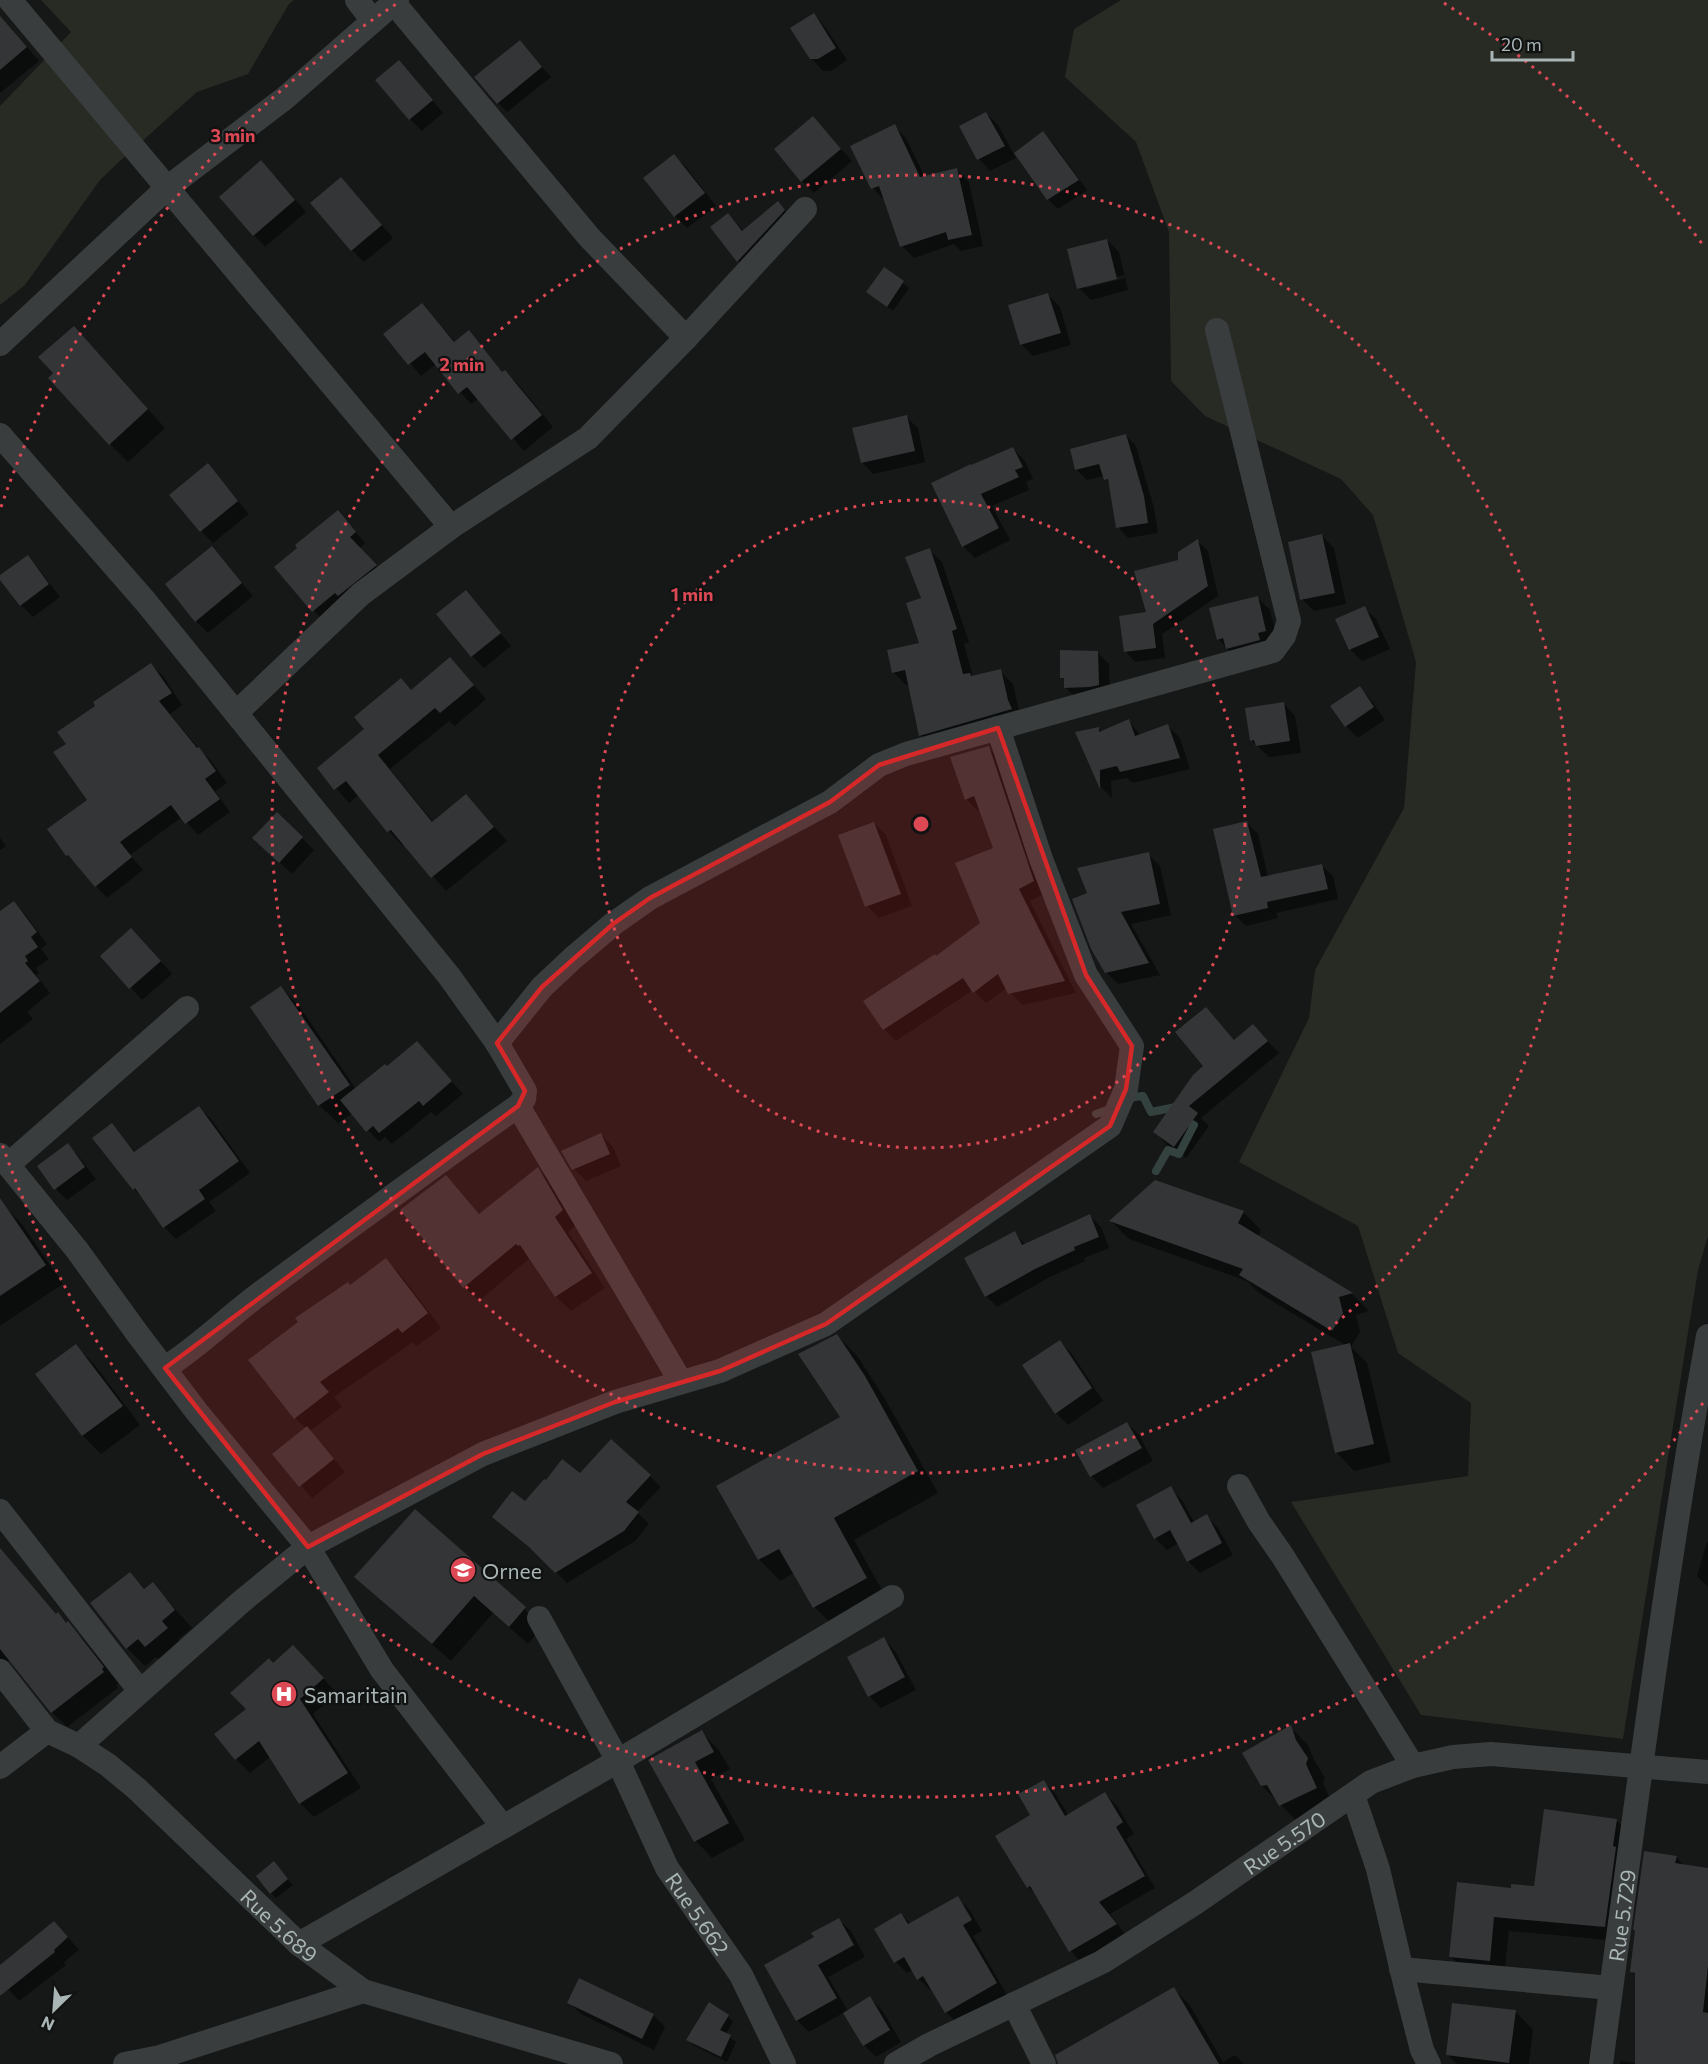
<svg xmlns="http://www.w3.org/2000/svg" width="1708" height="2064" viewBox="0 0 1708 2064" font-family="Commissioner,sans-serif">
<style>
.green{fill:#282b24}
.shadow{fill:#0007;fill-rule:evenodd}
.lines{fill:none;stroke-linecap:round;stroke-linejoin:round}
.stream{stroke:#34423f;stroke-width:8}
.building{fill:#333536}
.minor{stroke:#393d3e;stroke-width:24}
.marked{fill:#d62828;fill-opacity:0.2;stroke:#d62828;stroke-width:4.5;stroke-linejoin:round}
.ring{fill:none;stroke:#dc4954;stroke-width:3;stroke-dasharray:3 6}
.labels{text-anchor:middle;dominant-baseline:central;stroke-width:4.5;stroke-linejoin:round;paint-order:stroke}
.poi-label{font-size:21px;fill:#a9b6b5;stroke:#111212;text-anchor:start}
.street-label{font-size:21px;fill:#a9b6b5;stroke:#111212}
.centre{fill:#dc4954;stroke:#111212;stroke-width:3}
.ring-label{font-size:18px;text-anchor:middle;font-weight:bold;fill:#dc4954;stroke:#111212;stroke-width:4.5;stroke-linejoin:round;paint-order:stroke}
</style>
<rect width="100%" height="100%" fill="#161717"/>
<g class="green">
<polygon points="41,0 294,0 289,4 248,74 197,92 120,161 100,180 25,285 0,305 0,106 71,32"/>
<polygon points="1121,0 1708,0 1708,1236 1698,1270 1623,1739 1421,1715 1291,1502 1468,1476 1471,1403 1398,1353 1358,1226 1239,1162 1309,1018 1315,970 1404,808 1416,662 1373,515 1341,479 1205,416 1171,381 1169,232 1136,142 1065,77 1074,29"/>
</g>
<g class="shadow">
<polygon points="814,15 825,27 847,60 831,71 823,71 811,58"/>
<polygon points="0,37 23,42 39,61 0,93"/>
<polygon points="520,42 551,77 507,112 498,103"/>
<polygon points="411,74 443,113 422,131 410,119"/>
<polygon points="986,113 998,125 1016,158 990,171 979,159"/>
<polygon points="813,118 852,161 814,193 802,181"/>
<polygon points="894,126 906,138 925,177 957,170 969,182 983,246 961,251 954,244 914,258 902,246 884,200 873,188"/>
<polygon points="1043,133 1053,143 1087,190 1058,209 1048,199"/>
<polygon points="674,156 686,167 716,206 687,228 675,216"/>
<polygon points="273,174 306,212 265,247 254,235"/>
<polygon points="353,191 393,238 364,262 352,250"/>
<polygon points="778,204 790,215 750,273 738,261 728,215 744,231"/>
<path d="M1107 240 1119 252 1128 290 1091 300 1079 288ZM1124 275 1125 278 1085 288V285Z"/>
<polygon points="884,269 909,288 893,311 874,297"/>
<polygon points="1048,295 1060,307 1071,345 1033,356 1021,344"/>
<polygon points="422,305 456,343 469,332 503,373 505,372 517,383 553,427 524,451 479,398 471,404 436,364 421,376 385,334"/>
<polygon points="92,346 165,428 128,462 110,444"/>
<polygon points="906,417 918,428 925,462 873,474 862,462"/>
<polygon points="1126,435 1136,446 1154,508 1158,533 1128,538 1118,527 1110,485 1104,476 1087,480 1076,469"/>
<polygon points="1013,449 1025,461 1033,479 1026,482 1029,490 992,506 1010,540 975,558 963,546 933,484"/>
<polygon points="208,465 249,514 213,543 201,531"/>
<polygon points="338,512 365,543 360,548 386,576 324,621 314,611"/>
<polygon points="1322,536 1334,548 1346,604 1314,611 1302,599"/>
<polygon points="1198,541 1208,551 1218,596 1162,634 1165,658 1135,662 1125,651 1180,561"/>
<polygon points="212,548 253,596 208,633 196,621"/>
<polygon points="929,550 942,562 969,642 964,644 973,677 1000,671 1013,684 1020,715 933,748 920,735 910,684 906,685 893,672 921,644"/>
<polygon points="28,557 39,569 60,597 33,617 21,605 0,577"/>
<polygon points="466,592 511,646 484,668 472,656"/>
<polygon points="1258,598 1270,610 1278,643 1239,661 1218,639"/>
<polygon points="1364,608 1376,619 1390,649 1362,661 1350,649"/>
<polygon points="1097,652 1109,664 1110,697 1077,699 1065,687 1065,681 1062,677"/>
<polygon points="151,665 163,676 182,705 170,714 199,749 211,761 227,783 215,791 230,812 198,835 182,817 130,855 143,870 107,898 67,855 89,800 68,744"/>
<polygon points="463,673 486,699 455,726 449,721 390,769 434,823 466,796 507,841 446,891 404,843 402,845 389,831 359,795 349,803 319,768 412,691"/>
<polygon points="1360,688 1371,700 1385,720 1358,738 1346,726"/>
<polygon points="1284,704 1295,716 1301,753 1269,757 1251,740"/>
<polygon points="1129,721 1141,736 1168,726 1180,738 1190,769 1133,783 1127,778 1111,781 1112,798 1102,788 1077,733 1099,729 1103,733"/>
<polygon points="988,747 1000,759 1045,893 1030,901 1076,993 1022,1005 1007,988 986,1003 973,990 896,1041 885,1030 866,1001 936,958 982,924 995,848 980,810 978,811 966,799"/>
<polygon points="277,814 314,850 292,874 266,850"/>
<polygon points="874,823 886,835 912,906 879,918 867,906 840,836"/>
<polygon points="1247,823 1258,834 1268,877 1322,866 1333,876 1338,899 1276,913 1278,918 1246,926 1235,915"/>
<polygon points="0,838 6,846 0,850"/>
<polygon points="1148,854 1160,866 1171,915 1131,924 1160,975 1118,984 1106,972 1089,894"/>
<polygon points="14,903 25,914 47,944 41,949 49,959 36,968 39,973 36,975 50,993 27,1012 33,1019 0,1044 0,913"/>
<polygon points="143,941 172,974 142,1000 102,956"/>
<polygon points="281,988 299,1006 356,1089 387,1068 417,1043 463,1094 436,1116 431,1112 392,1144 385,1137 379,1142 353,1113 338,1123 319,1105 252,1007"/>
<polygon points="1206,1009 1235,1041 1253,1026 1279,1053 1201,1118 1209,1126 1186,1158 1166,1144 1155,1132 1205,1066"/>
<polygon points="199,1108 211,1119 250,1173 209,1202 216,1211 176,1239 164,1227 145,1201 134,1189 94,1139 112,1125 135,1152"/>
<polygon points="601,1135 613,1147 621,1166 586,1181 574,1169 563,1151"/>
<polygon points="68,1145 79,1157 96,1179 67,1200 56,1189"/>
<polygon points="538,1169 552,1183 576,1225 568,1232 605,1288 571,1311 556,1297 530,1258 479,1301 464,1287 446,1177 480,1215"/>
<polygon points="3,1205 21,1223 63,1284 0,1326 0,1207"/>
<polygon points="1243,1212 1261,1230 1258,1237 1352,1294 1369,1311 1356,1315 1360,1332 1351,1347 1367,1363 1391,1462 1354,1471 1336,1452 1347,1346 1259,1293 1247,1281 1129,1239 1111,1221"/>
<polygon points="1090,1216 1101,1227 1109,1248 1084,1258 1085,1261 1046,1279 997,1307 986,1296 1014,1233 1025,1244"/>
<polygon points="386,1260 400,1274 441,1328 417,1346 413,1342 334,1397 342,1407 310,1431 345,1472 312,1498 274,1454 306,1428 295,1418 351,1287"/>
<polygon points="837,1335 858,1357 885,1399 938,1493 854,1540 887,1599 836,1628 814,1607 794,1573 780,1581 759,1559 718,1487 842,1418"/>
<polygon points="1060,1342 1072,1354 1103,1401 1068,1425 1056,1413"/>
<polygon points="76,1346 94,1364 140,1425 101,1454 83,1436 37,1375"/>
<polygon points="1127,1423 1139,1435 1153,1461 1103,1488 1091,1476"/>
<polygon points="580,1475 650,1476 661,1487 637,1512 649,1524 635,1541 567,1583 541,1557 494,1517"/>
<polygon points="1170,1488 1182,1500 1194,1522 1206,1516 1218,1528 1233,1555 1200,1573 1188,1561 1179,1543 1167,1550 1155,1538"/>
<polygon points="415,1511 543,1626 528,1644 493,1613 451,1661 356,1577"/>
<polygon points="1707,1542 1708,1542 1708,1587 1697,1576"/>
<polygon points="0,1549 57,1615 82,1638 118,1683 116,1685 118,1688 67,1727 52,1712 10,1659 4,1665 0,1661"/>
<polygon points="130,1574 146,1590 153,1584 192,1628 178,1639 185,1647 164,1664 156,1657 145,1666 127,1648"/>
<polygon points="884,1639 895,1651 916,1690 881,1708 869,1696 849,1658"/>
<polygon points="307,1661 337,1693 313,1714 361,1788 314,1817 300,1803 270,1757 250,1773 236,1759 248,1709 273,1665"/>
<polygon points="1290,1727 1308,1745 1314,1760 1325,1778 1323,1783 1334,1807 1299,1823 1262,1786"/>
<polygon points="701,1732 718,1749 730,1769 711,1779 745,1840 712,1858 696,1841 650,1760"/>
<polygon points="1043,1781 1055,1793 1069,1816 1105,1794 1117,1806 1134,1834 1126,1839 1155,1888 1110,1914 1127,1937 1082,1963 1071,1951 1039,1898 1028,1887 1033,1816"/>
<polygon points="1616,1820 1631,1835 1619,1941 1509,1931 1504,1975 1465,1971 1450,1956 1512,1890 1535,1888"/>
<polygon points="1676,1857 1685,1866 1708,1869 1708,2064 1620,2064 1621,2061 1636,2063 1637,1977 1632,1972"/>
<polygon points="279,1869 293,1885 276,1898 271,1893"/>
<polygon points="957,1898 969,1909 982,1931 973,1936 1007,1995 957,2023 946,2012 932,1989 930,1990 919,1979 913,1970 907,1973 896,1962 901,1914 911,1924"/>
<polygon points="839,1920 851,1931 865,1957 828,1977 848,2011 870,1998 882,2010 901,2042 876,2057 864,2045 845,2012 809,2032 797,2020 766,1966 816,1937"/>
<polygon points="66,1935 79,1950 64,1962 66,1965 19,2001 0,1980 0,1967"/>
<polygon points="1174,1989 1189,2004 1223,2062 1235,2055 1244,2064 1062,2064"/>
<polygon points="569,2002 653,2015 665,2027 654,2050 581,2014"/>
<polygon points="1515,2011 1533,2030 1529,2064 1457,2064 1448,2055"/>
<polygon points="728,2016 733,2022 726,2034 736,2042 727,2062 693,2045 688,2040"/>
</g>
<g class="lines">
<g class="stream">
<polyline points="1127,1101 1134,1097 1143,1096 1151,1112 1176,1107 1180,1118 1194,1125 1179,1154 1168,1150 1156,1171"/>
<polyline points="1096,1114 1113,1108"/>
</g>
</g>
<g class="building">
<polygon points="814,13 836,48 818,59 810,59 790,28"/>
<polygon points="0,16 27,47 0,70"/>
<polygon points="520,40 542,67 497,104 474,77"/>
<polygon points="399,60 433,100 409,120 375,80"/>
<polygon points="986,112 1005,146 977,160 959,126"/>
<polygon points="813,116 841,149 801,182 774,149"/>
<polygon points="895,124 920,177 957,168 972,235 948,240 946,232 900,247 879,186 871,189 850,146"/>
<polygon points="1043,131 1079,180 1047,200 1014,153"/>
<polygon points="674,154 705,193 674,217 643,178"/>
<polygon points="261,160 295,200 253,236 219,197"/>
<polygon points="341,177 382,225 351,251 310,203"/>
<polygon points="778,201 785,210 737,262 710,227 728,213 742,231"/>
<polygon points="1107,239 1117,279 1077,289 1067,249"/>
<polygon points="884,267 904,281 887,307 866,292"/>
<polygon points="1048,293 1061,333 1020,345 1008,305"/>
<polygon points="422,303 454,342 469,330 502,372 505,370 542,415 511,440 467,387 458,394 425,352 408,365 383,334"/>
<polygon points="74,326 148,409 109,445 48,378 53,373 38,357"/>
<polygon points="907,415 915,451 861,463 852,428"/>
<polygon points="1126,434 1144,496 1148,523 1116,528 1108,479 1104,480 1099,464 1075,470 1070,449"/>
<polygon points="1013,447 1023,467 1015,470 1019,477 981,494 999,528 962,547 931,483 971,464 971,465"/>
<polygon points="208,463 238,501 200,532 169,495"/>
<polygon points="338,510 356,532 350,537 377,565 338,596 335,593 312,612 274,567 297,548 295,545"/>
<polygon points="1322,534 1335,593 1300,600 1288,542"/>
<polygon points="1198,539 1208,586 1153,624 1156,648 1124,652 1119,616 1146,612 1134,571 1178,560 1178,552"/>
<polygon points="212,546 242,583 195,622 165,584"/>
<polygon points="930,548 957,629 952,631 963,674 970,673 971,676 1001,669 1008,700 1012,709 919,736 905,670 892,673 887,650 919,643 906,603 921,598 905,557"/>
<polygon points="28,555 49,584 20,606 0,580 0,575"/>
<polygon points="466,590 501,633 471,657 436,614"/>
<polygon points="1258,596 1266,631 1258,633 1260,640 1226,649 1223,638 1217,640 1209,608"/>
<polygon points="1365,606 1379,637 1349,650 1335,619"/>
<polygon points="1060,650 1098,651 1099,685 1090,687 1064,688 1064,678 1060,678"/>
<polygon points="450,657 474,685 440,713 435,708 378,755 432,822 466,794 494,827 431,878 391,830 387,832 346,781 334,790 317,768 364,729 354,717 401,678 411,690"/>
<polygon points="151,663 172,693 159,701 197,748 199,747 216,771 205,779 220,799 185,824 171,805 120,842 132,857 95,887 68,855 66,856 47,829 87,800 53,752 66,744 57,732 95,706 93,702"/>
<polygon points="1360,686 1374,707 1345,727 1330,706"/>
<polygon points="1284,702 1290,741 1256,746 1254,740 1250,741 1245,708"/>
<polygon points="1129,719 1135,736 1168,724 1180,758 1120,772 1117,766 1100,770 1100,789 1075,732 1099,727 1099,732"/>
<polygon points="989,746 1034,881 1019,889 1065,981 1008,994 998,974 973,993 963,978 883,1030 863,1001 935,954 936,956 980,923 955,863 993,848 974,796 965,800 950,757"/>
<polygon points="277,812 303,837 279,863 252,838"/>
<polygon points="1247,821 1261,877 1322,864 1328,889 1267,902 1268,908 1233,916 1213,829"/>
<polygon points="874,822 901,894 865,907 838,835"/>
<polygon points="1149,852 1160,904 1121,912 1149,963 1105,973 1091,949 1072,899 1087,893 1077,868"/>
<polygon points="14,901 37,932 31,937 38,947 25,956 28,961 25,963 40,981 0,1013 0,911"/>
<polygon points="131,928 161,961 129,989 100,956"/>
<polygon points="281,986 350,1085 318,1106 250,1007"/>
<polygon points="1206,1007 1234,1040 1253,1024 1268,1041 1189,1106 1198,1113 1174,1147 1153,1132 1193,1075 1203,1066 1175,1032"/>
<polygon points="417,1041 452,1081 423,1106 419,1101 379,1133 373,1126 366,1132 340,1100 385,1064 387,1066"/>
<polygon points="199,1106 239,1161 199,1190 205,1199 163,1228 135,1188 133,1190 92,1138 112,1123 134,1152"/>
<polygon points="601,1133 610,1154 572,1170 561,1151"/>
<polygon points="68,1143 85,1167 54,1190 37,1166"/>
<polygon points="538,1167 563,1210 555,1217 592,1273 555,1297 520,1245 518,1246 516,1244 463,1288 400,1210 446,1175 479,1214"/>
<polygon points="1155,1180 1244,1211 1238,1223 1353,1293 1339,1297 1343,1313 1332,1331 1239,1275 1243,1269 1109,1221"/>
<polygon points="0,1198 46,1265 0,1296"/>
<polygon points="1090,1214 1099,1237 1074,1247 1075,1250 1035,1269 985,1297 964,1258 1015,1231 1022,1245"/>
<polygon points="386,1258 428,1313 402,1333 398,1328 320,1382 329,1392 294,1419 248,1360 298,1322 295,1318 348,1282 350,1285"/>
<polygon points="837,1334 865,1376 918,1471 834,1518 867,1578 813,1608 779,1549 758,1560 716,1486 840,1417 798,1354"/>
<polygon points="1060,1340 1092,1388 1055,1414 1022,1365"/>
<polygon points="1350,1343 1374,1444 1335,1453 1311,1352"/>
<polygon points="76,1344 123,1406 82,1436 35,1374"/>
<polygon points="1127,1422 1142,1448 1090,1477 1075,1450"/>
<polygon points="307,1426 334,1459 299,1487 272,1454"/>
<polygon points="611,1439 651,1475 626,1502 639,1512 624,1531 555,1573 529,1547 492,1517 512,1491 525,1501 544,1479 546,1480 562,1459 580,1473"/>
<polygon points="1171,1486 1191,1523 1207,1514 1222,1543 1187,1562 1170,1530 1154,1539 1136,1505"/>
<polygon points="415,1509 526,1607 509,1627 474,1596 432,1644 354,1577"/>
<polygon points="0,1548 56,1614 58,1612 66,1623 68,1621 104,1667 102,1669 104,1672 51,1713 0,1649"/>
<polygon points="130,1572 144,1589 153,1582 175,1610 162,1621 168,1628 145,1647 138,1639 126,1649 90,1603"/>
<polygon points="884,1637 905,1677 868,1697 847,1657"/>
<polygon points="293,1645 324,1678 300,1699 348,1773 299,1804 259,1741 235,1760 214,1734 246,1709 230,1693 269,1658 273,1663"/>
<polygon points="1291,1725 1296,1740 1308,1758 1306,1764 1317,1788 1279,1806 1267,1785 1261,1786 1242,1753"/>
<polygon points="702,1730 714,1752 695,1762 729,1823 694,1842 648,1760"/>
<polygon points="1044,1780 1065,1816 1105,1792 1123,1822 1116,1827 1145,1876 1099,1902 1117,1924 1069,1952 1030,1886 1027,1888 995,1836 1030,1815 1018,1794"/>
<polygon points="1544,1809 1617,1819 1613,1846 1616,1847 1605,1927 1494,1917 1490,1961 1449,1957 1457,1882 1511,1888 1511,1884 1534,1886"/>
<polygon points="1644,1851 1677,1856 1675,1863 1708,1868 1708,1966 1703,2012 1708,2013 1708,2064 1635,2064 1635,1973 1630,1972 1635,1930 1633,1930"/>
<polygon points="274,1861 288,1879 270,1894 256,1876"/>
<polygon points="958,1896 972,1920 963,1925 997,1983 945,2013 923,1976 917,1980 904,1957 894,1963 874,1929 901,1913 908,1924"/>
<polygon points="839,1918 854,1945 818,1965 837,1998 796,2021 764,1965 814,1937 811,1933"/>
<polygon points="54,1921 68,1937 54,1950 55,1952 0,1996 0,1965"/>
<polygon points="579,1978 654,2014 642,2039 567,2003"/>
<polygon points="1174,1987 1219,2064 1058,2064 1055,2055"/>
<polygon points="870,1996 890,2030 863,2046 843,2013"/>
<polygon points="709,2002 729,2015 720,2030 731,2035 721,2057 686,2040"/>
<polygon points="1452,2003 1516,2010 1509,2063 1446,2055"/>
</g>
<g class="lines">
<g class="minor">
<polyline points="10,0 451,527"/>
<polyline points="357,0 373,21"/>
<polyline points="394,3 589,237 686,338"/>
<polyline points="0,344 167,188 285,98 397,0"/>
<path d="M0 435 145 601 449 976 497 1043 525 1091 524 1099 518 1106C431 1167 347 1229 262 1292 229 1316 200 1346 165 1368"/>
<polyline points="236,713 361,594 451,527 588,438 686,338 805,209"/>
<polyline points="497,1043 542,987 573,958 613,924 650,898 830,802 879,765 906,754 1273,651 1284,636 1289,621 1217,330"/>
<polyline points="518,1106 681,1382"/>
<polyline points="0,1155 77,1250 137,1333 197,1412 308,1547 382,1670 503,1827"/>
<polyline points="9,1164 187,1008"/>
<polyline points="1239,1486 1259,1522 1282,1555 1413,1766"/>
<polyline points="0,1511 140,1691"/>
<path id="s1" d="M539 1618 618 1761 667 1868 741 1975 784 2064"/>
<polyline points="0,1671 47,1731"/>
<polyline points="79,1746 241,1602 308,1547 483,1454 615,1402 720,1371 826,1324 1110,1126 1126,1089 1132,1046 1086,975 1041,859 998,728"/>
<path id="s2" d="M0 1767 47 1731 79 1746 108 1765 137 1789 299 1944 363 1991 611 2064"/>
<polyline points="1353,1795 1378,1869 1406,1988 1422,2050 1429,2064"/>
<polyline points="299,1944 618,1761 892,1597"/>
<polyline points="1401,1969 1611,1988"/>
<polyline points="1014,2004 1044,2064"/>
<polyline points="125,2064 160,2057 363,1991"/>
<path id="s3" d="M896 2064 929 2045 1102 1962 1195 1903 1371 1782 1413 1766 1453 1757 1491 1754 1708 1772"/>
<path id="s4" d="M1601 2064C1634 1821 1664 1578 1708 1336"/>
</g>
</g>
<path class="marked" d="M998 728 1086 975 1132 1046 1126 1089 1110 1126 826 1324 720 1371 615 1402 483 1454 308 1547 165 1368 518 1106 525 1091 497 1043 542 987 613 924 650 898 830 802 879 765Z"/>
<g class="ring">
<circle cx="921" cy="824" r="324"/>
<circle cx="921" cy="824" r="649"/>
<path d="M1703 1403A973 973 0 0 1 1 1141M1 507A973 973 0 0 1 398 3M1444 3A973 973 0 0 1 1703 245"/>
</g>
<defs>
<symbol id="school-disc" viewBox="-11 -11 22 22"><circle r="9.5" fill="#dc4954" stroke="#111212"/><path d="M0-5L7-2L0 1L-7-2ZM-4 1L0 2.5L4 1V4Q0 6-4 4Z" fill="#fff"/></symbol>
<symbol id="hospital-disc" viewBox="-11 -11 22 22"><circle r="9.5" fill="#dc4954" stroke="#111212"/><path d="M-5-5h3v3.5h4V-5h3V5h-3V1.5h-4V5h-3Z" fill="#fff"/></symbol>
</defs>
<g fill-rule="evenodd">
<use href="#school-disc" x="448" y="1555" width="30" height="30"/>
<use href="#hospital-disc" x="269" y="1679" width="30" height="30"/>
</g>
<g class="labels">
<g class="poi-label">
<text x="482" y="1570">Ornee</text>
<text x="304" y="1694">Samaritain</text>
</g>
<g class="street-label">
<text stroke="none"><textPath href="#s3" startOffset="448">Rue 5.570</textPath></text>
<text stroke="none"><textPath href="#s1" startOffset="336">Rue 5.662</textPath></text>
<text stroke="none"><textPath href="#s4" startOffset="150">Rue 5.729</textPath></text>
<text stroke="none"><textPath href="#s2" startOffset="364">Rue 5.689</textPath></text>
</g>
</g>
<circle cx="921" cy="824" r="9" class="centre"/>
<g class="ring-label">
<text x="233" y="142">3 min</text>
<text x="462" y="371">2 min</text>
<text x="692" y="601">1 min</text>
</g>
<g transform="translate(54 2010) rotate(205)" stroke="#111212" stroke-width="4.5" paint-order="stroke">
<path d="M0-4.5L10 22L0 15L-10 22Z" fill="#a9b6b5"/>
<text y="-9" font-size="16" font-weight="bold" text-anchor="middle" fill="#a9b6b5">N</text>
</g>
<path d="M1492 51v9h81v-9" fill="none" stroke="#a9b6b5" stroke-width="3"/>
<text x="1501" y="51" font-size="18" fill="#a9b6b5" stroke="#111212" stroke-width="4.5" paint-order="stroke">20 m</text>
</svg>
